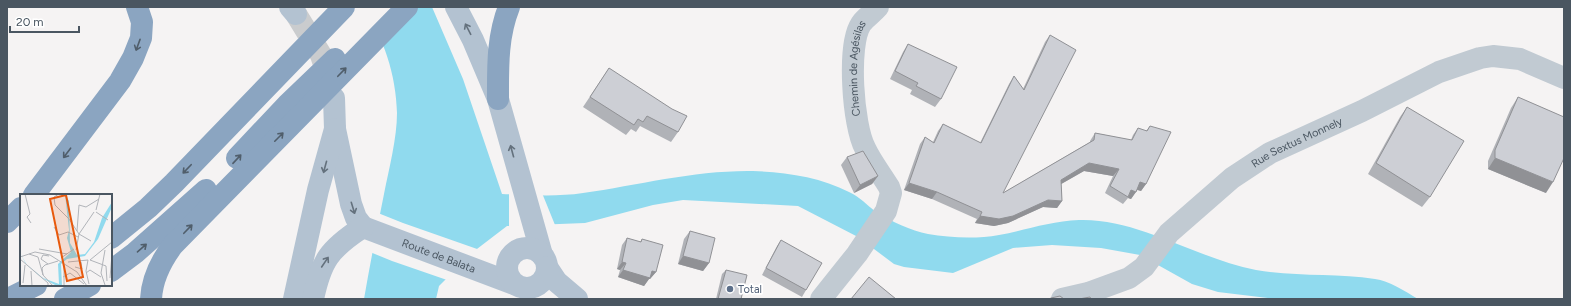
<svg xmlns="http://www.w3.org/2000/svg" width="1571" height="306" viewBox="0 0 1571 306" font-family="Figtree,sans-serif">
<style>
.water{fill:#90daee}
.pier{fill:#f5f3f3}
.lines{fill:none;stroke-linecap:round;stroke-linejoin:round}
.major-tunnel{stroke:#caccce;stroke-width:22;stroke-dasharray:22 11;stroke-linecap:butt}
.minor{stroke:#c1cad2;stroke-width:22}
.major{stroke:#b3c2d1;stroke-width:22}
.highway{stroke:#8ba5c1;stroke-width:22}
.wall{fill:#b0b2b7}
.shaded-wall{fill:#909195}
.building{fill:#cdcfd5;stroke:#909195}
.oneway{stroke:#64717d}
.oneway2{stroke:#505e6b}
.service-dot{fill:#5c6f8a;stroke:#fff;stroke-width:1.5}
.labels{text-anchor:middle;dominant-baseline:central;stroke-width:3.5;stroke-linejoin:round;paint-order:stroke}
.street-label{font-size:11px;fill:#4a5661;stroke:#fff}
.service-label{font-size:11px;fill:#4e5e75;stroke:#fff;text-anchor:start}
.inset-road{fill:none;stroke:#b1b4b9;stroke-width:1}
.view{fill:#e8590c;fill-opacity:0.15;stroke:#e8590c;stroke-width:2}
.inset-edge{fill:none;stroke:#4a5661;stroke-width:2}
</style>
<rect width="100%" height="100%" fill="#f5f3f3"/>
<path class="water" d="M362 7H432L463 79 502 194C529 195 557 197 583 193 639 185 696 170 753 171 785 172 821 177 849 192 860 197 867 205 876 212 891 221 911 231 928 234 951 238 977 239 999 235 1026 230 1051 221 1079 220 1139 218 1197 259 1256 270 1296 277 1336 273 1375 279 1389 281 1405 291 1418 299H1276L1218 292 1192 284 1140 255 1101 248 1052 245 1013 248 953 273 904 267 894 264 858 237 798 206 683 200 653 205 585 223 507 226 473 252 439 286 436 299H364C370 264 377 229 384 194 389 169 397 138 397 113 396 75 384 37 362 7Z"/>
<g class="pier">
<polygon points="360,7 417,7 380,45 371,23"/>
<polygon points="509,192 542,193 555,225 509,228"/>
<polygon points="378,213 403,223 480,250 447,280 392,261 370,252"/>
</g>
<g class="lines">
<polyline class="major-tunnel" points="296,14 321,55 331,86"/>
<g class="minor">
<path id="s1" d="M821 299 857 254 886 211 891 193 889 187C881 174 871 161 865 148 853 126 847 45 861 24 865 18 873 13 878 7"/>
<path id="s2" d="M1062 299 1088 293 1129 278 1144 267 1169 233 1232 178 1270 153 1362 111 1439 72 1480 58 1493 56 1520 59 1564 78"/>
</g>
<g class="major">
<polyline points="290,7 296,14"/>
<polyline points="456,7 473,40 498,99 542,255"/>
<polyline points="334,98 335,129 351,204 356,218 363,227"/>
<path id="s3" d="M363 227 514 284"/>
<circle cx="527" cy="268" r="20"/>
<polyline points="547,267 557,282 577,299"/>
<polyline points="294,299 318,190 335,129"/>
<path d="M313 299C321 261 329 249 363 227"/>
</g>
<g class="highway">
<path d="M498 99C498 68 497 37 509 7"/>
<polyline points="237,158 287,105 335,59"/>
<polyline points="34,195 120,81 133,58 141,38 142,22 137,7"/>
<polyline points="7,222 21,208"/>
<polyline points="111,238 148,208 174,183 344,7"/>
<polyline points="111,271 135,253 206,190"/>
<polyline points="8,299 36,285"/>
<polyline points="65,299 90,285"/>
<path d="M151 299C152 278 161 261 173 245L407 7"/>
</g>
</g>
<g class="wall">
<polygon points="1050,35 1003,193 1090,142 1090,141 1095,133 1131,140 1133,135 1138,128 1146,131 1150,126 1146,184 1141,191 1137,190 1131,199 1128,198 1123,204 1105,193 1113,176 1084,171 1061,184 1062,201 1057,208 1043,207 1008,223 994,226 975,223 977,219 932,199 904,190 920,144 925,137 933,142 938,131 943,124 980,143 1009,84 1014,76 1023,89 1045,42"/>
<polygon points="908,44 941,99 935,107 910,94 912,90 890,79 903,52"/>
<polygon points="609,68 678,132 671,142 640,126 636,132 631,129 626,135 583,107"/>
<polygon points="1518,97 1546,193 1488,169 1488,161 1511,108"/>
<polygon points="1407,107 1430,197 1422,207 1368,174 1400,117"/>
<polygon points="847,157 878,176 872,184 854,193 841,165"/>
<polygon points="690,231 709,263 703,271 678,264 684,239"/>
<polygon points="627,238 640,242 642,239 656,272 650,279 649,279 644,286 618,277 620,270 617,269 622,245"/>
<polygon points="781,240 806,290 802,297 762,275 777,246"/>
<polygon points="726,270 741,299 716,299 722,274"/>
</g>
<g class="shaded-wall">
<polygon points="1495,158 1553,182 1546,193 1488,169"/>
<polygon points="1089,163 1119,169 1113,176 1084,171 1056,187 1061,180"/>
<polygon points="878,176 872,184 854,193 860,185"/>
<polygon points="1140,182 1146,184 1141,191 1135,189"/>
<polygon points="909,183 937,192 932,199 904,190"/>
<polygon points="1131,190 1136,192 1131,199 1128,198"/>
<polygon points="1048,200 1062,201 1057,208 1043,207 1008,223 994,226 975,223 980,216"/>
<polygon points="683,256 709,263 703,271 678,264"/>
<polygon points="622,262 626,263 620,270 617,269"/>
<polygon points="623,270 652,271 656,272 650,279 649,279 644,286 618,277"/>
</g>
<g class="building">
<polygon points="1050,35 1076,50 1003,193 1094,140 1095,133 1132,140 1138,128 1147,131 1150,126 1171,132 1146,184 1140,182 1136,192 1131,190 1128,197 1110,186 1119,169 1089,163 1061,180 1062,201 1048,200 1013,216 999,219 980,216 982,212 937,192 909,183 925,137 934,143 943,124 981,143 1014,76 1024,90"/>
<polygon points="908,44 957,67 941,99 916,86 918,83 895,71"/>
<polygon points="609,68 672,109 687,116 678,132 647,116 643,122 638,119 634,125 590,97"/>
<polygon points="1518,97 1564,117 1564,158 1553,182 1495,158 1495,150"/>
<polygon points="1407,107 1464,141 1430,197 1376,163"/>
<polygon points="863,151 878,176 860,185 847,157"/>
<polygon points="690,231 715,238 709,263 683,256"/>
<polygon points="627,238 641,242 642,239 663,245 656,272 652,271 650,278 623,270 626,263 622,262"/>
<polygon points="781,240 822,263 806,290 766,268"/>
<polygon points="726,270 747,275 741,299 718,299"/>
<polygon points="869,277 896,299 851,299"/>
<polygon points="1060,296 1064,299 1049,299 1051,298"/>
<polygon points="1090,297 1091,299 1079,299"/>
</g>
<defs><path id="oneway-shaft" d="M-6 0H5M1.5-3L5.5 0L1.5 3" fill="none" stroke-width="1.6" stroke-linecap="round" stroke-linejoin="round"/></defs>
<g class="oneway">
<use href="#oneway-shaft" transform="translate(468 29) rotate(-117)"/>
<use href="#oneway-shaft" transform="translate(512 151) rotate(-105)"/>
<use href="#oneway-shaft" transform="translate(325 167) rotate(105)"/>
<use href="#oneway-shaft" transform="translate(353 208) rotate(73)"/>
<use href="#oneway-shaft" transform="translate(325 262) rotate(-56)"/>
</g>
<g class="oneway2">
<use href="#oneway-shaft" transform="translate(138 45) rotate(110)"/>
<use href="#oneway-shaft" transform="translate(342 72) rotate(-46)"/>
<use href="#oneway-shaft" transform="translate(279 137) rotate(-45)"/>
<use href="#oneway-shaft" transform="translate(67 153) rotate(127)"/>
<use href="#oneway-shaft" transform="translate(237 159) rotate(-47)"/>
<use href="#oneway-shaft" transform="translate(187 169) rotate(134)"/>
<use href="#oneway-shaft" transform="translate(188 229) rotate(-46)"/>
<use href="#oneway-shaft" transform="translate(142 248) rotate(-41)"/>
</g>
<circle class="service-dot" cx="730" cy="289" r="4"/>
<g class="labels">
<g class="street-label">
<text stroke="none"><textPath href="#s1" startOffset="262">Chemin de Agésilas</textPath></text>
<text stroke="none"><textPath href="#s2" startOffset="289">Rue Sextus Monnely</textPath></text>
<text stroke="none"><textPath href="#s3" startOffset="81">Route de Balata</textPath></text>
</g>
<g class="service-label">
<text x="738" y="289">Total</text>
</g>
</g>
<g transform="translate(20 194)">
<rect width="92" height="92" fill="#f5f3f3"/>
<path d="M45 0 49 7 50 49 57 61 65 60 74 48 82 24 92 8V13L78 45 65 62 47 65 41 70 42 92H37L22 84 7 71 0 59 6 70 23 84 39 90 38 70 51 58 47 44 49 36Z" fill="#90daee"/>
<path class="inset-road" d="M5 0 10 20 7 23 11 29M39 0 34 3 35 11 49 25 59 40 71 47M76 16 80 0M76 18 88 26M34 33 39 41 48 38 58 43M57 37 59 11 66 13 79 5M19 55 47 60M56 56 59 40 74 18M85 56 81 79 85 91M9 60 18 63 23 81M0 63 15 58 30 61 57 78 67 92M41 64 54 55M0 65 28 89V92M68 66 66 77 69 90M70 66 86 72 87 87M70 66 92 48M48 68 68 66M28 70 21 65 23 61 29 62M55 73 62 75 61 68M11 77 12 92M66 79 70 76 81 83M43 83 50 79 64 90M90 84 92 60M3 89 5 71M33 92 23 81 22 74 25 71 38 67M44 92V71"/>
<path class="view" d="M46 1 63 83 47 87 30 5Z"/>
<rect width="92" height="92" class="inset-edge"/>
</g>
<rect width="1571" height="306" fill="none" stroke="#4a5661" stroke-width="16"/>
<path d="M10 26v6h69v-6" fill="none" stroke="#4a5661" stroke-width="2"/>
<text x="16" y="26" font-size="12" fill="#4a5661" stroke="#ffffff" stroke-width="3" paint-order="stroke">20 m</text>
</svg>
